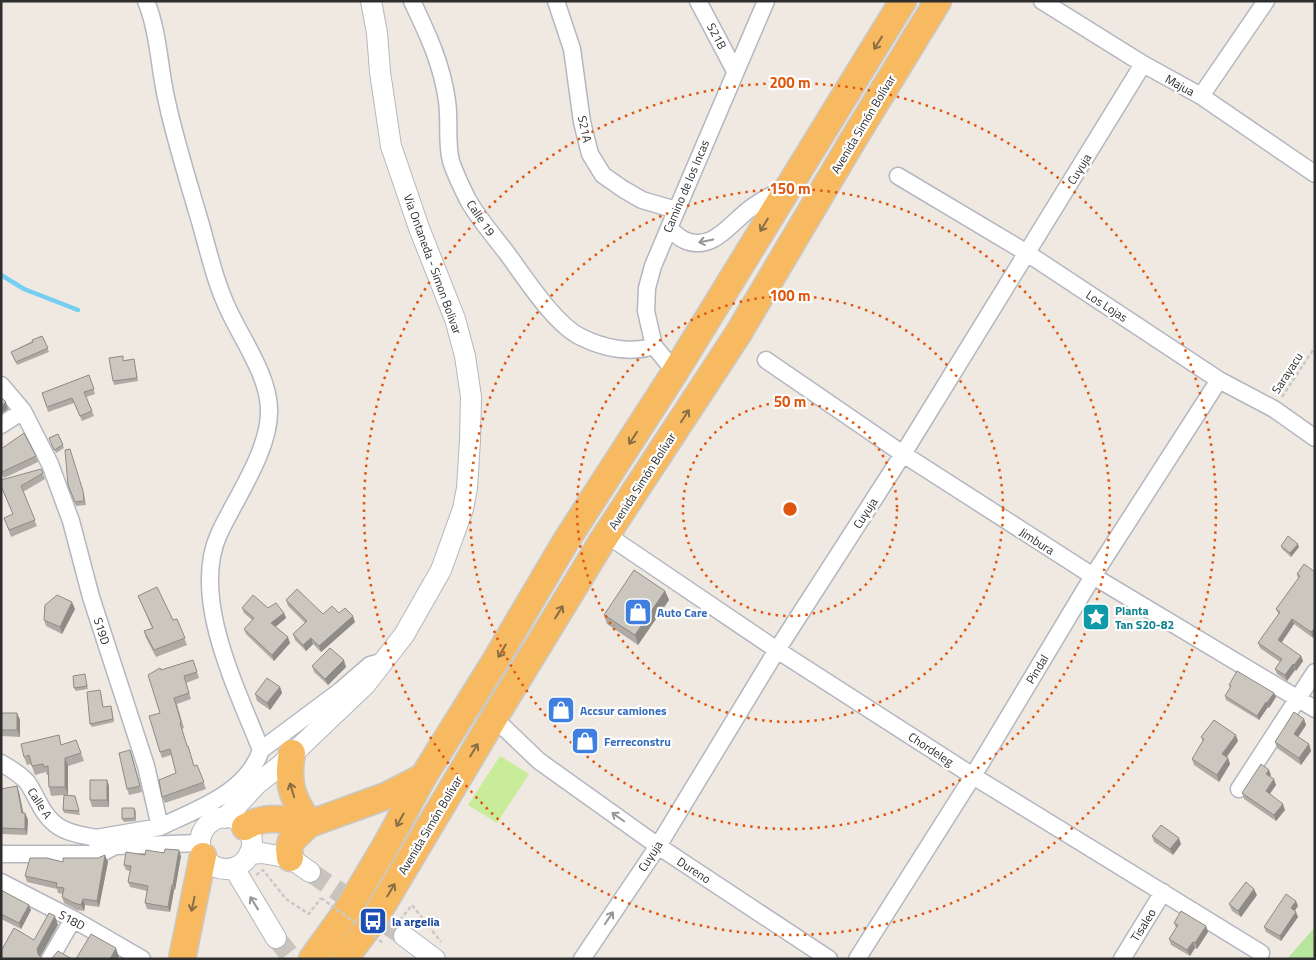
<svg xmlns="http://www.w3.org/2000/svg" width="1316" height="960" viewBox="0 0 1316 960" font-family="'Titillium Web',sans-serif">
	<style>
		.green { fill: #b6e59e }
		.pitch { fill: #c9ec9a }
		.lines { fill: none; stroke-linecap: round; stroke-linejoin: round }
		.stream { stroke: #75cff0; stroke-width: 4.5 }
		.tertiary-tunnel { stroke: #c8c4bd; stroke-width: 20; stroke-dasharray: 20 10; stroke-linecap: butt }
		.minor-casing { stroke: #b4b7c1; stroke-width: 19 }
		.tertiary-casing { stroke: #b4b7c1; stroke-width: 22 }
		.trunk-casing { stroke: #c9c9c9; stroke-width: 29 }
		.path { stroke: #c9c9c9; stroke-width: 2.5; stroke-dasharray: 4 2.5; stroke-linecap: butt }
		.minor { stroke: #fff; stroke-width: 16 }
		.tertiary { stroke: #fff; stroke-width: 20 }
		.trunk { stroke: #f8ba60; stroke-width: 26 }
		.path-bridge { stroke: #c9c9c9; stroke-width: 2.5; stroke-dasharray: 4 2.5; stroke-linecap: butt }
		.wall { fill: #afaba4 }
		.shaded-wall { fill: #8e8b86 }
		.building { fill: #cbc7bf; stroke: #8e8b86 }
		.oneway { stroke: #896d44 }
		.oneway2 { stroke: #969696 }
		.ring { fill: none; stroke: #df570e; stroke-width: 2.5; stroke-dasharray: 2.5 5 }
		.labels { text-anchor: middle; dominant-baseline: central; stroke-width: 4.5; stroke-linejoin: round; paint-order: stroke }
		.street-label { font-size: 12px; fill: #2e2e2e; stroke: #fff }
		.culture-label { font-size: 12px; font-weight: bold; fill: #0d838f; stroke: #fff; text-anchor: start }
		.shop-label { font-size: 12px; font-weight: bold; fill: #366cbe; stroke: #fff; text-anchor: start }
		.transit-label { font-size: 12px; font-weight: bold; fill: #164399; stroke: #fff; text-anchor: start }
		.centre { fill: #df570e; stroke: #fff; stroke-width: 2.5 }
		.ring-label { font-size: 15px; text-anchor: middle; font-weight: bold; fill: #df570e; stroke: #fff; stroke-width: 4.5; stroke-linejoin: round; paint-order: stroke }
	</style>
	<rect width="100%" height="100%" fill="#efe9e1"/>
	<path class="green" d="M 1315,927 L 1315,959 L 1287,959 Z"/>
	<path class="pitch" d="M 500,756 L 529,774 L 497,823 L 468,805 Z"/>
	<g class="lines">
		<path class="stream" d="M 1,275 L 24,289 L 78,310"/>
		<path class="tertiary-tunnel" d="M 310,872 L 404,936
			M 276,938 L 293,959"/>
		<g class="minor-casing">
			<path id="minor" d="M 146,1 C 159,33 159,68 167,102 C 176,143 189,184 201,225 C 209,254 216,284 229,311 C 243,341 269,377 269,410 C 270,450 236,497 219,534 C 190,597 237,689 261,750 C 247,793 197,809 160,827
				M 412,1 C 428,35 442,64 447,101 C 450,121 446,142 451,161 C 455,174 462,188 468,200 C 478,218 493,235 506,252 C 524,276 554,324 581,337 C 603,348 630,354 654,346
				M 556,1 L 572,49 L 582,122 L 590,154 L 603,175 L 623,189 L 642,200 L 676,210
				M 698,1 L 735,71
				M 1042,1 L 1143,64 L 1201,96 L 1315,174
				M 1201,96 L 1266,1
				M 898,176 L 1027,253 L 1219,380 L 1274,409 L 1315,438
				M 669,228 C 673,232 678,237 684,240 C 713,253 731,222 751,208 C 761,200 774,194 785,188
				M 766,360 L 903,454 L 1093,576 L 1315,709
				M 675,372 L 654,346 L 646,311 L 647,288 L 653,266 L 669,228 L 766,1
				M 1,385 L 23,411 L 50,464 L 71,521 L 91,597 L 146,766 L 160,827 L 96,838
				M 1,425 L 23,411
				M 607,535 L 777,650 L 973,776 L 1261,953
				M 494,718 L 539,761 L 658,846 L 829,959
				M 261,750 L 340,691 L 370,665 L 381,662
				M 1,763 C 10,768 20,774 27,782 C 37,796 41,813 55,824 C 66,833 82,835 96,838 L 98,847
				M 1239,789 L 1315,672
				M 1,854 L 100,854 L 115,846 L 200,843
				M 1,882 L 73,919 L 142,959
				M 50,959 L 73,919
				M 582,959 L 658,846 L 777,650 L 903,454 L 1143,64
				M 857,959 L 973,776 L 1093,576 L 1219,380
				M 1122,959 L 1163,892"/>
		</g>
		<g class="tertiary-casing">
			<path id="tertiary" d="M200 843a26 26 0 1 1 52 0a26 26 0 1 1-52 0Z
				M 225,818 L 258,783 L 281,765 L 365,685 L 404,635 L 441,570 L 463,509 L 467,488 L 470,440 L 471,397 L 465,356 L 455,319 L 419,228 L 391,146 L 380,72 L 377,33 L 371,1
				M 249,854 L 262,853 L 290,858 L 310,872
				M 234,868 L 276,938
				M 404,936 L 435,959"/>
		</g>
		<g class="trunk-casing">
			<path id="trunk" d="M 292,753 C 286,785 293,798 309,824
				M 245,827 C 266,814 287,820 309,824
				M 290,858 L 289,849 L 291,841 L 309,824 L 386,796 L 423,777
				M 182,959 L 203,856
				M 312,959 L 348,909 L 386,845 L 423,777 L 494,663 L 566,541 L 675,372 L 903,1
				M 344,959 L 373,921 L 494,718 L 601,543 L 738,334 L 853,140 L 938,1"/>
		</g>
		<path class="path" d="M 1282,397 L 1315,347
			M 256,875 L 263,870 L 286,899 L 309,914 L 321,898
			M 400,920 L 412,905 L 441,942"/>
		<use href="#minor" class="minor"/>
		<use href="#tertiary" class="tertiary"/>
		<use href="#trunk" class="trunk"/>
		<path class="path-bridge" d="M 321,898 L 383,943"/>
	</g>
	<path class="wall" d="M 42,336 L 49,352 L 17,365 L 11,352 Z
		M 134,359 L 138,381 L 114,385 L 113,381 L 124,360 Z
		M 89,375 L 95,394 L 86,397 L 94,416 L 82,421 L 74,403 L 48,412 L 42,393 Z
		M 58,434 L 64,448 L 56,453 L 49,438 Z
		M 1,449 L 36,456 L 38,462 L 4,478 L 1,472 Z
		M 41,469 L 45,479 L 23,492 L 37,526 L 11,537 L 4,518 L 13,514 L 1,487 Z
		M 68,485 L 84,494 L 86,505 L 76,506 Z
		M 1281,546 L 1299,547 L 1291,557 L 1282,549 Z
		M 1315,572 L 1315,636 L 1313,638 L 1294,624 L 1281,643 L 1301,656 L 1303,661 L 1296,671 L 1295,670 L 1287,681 L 1277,674 L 1275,669 L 1280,662 L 1260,648 L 1258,643 L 1279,615 L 1276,609 L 1298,579 L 1297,574 Z
		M 665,591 L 669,600 L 638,645 L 607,624 L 604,615 Z
		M 138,596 L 173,620 L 177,619 L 187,645 L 156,657 L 146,638 L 144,631 L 152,628 Z
		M 286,600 L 323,614 L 339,613 L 355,622 L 321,652 L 313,644 L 306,651 L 295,640 L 293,634 L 305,623 L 288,606 Z
		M 242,608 L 268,608 L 284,613 L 286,618 L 275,627 L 290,643 L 274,661 L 246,634 L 244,629 L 252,620 L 244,613 Z
		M 75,609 L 62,634 L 46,626 L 44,620 Z
		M 193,660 L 199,678 L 186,683 L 191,699 L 177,704 L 184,728 L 182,729 L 187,746 L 188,746 L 190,752 L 194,766 L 197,765 L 206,789 L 165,803 L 162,797 L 176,773 L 171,755 L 162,758 L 160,752 L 161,670 Z
		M 312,666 L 346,667 L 328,685 L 314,672 Z
		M 85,674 L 88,689 L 76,691 L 74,688 Z
		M 1229,685 L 1276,697 L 1269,708 L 1268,707 L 1259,720 L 1226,700 L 1225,696 L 1230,688 Z
		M 280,687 L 282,693 L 270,710 L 257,701 L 255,694 Z
		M 101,693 L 103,707 L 112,709 L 114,722 L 92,727 L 90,724 Z
		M 1,713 L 17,713 L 20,720 L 20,737 L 2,736 L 1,734 Z
		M 1304,719 L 1306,725 L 1298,737 L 1309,744 L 1311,751 L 1301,765 L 1277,748 L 1275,742 Z
		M 1201,737 L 1238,741 L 1227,757 L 1228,758 L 1230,764 L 1219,782 L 1194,765 L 1192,759 L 1203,742 Z
		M 76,740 L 84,761 L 68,766 L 68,795 L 64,795 L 75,796 L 80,815 L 64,813 L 63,810 L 64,795 L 51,796 L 49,787 L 48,775 L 47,775 L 46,772 L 35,775 L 31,764 L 27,765 L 24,757 Z
		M 132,756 L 142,792 L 129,795 L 127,789 Z
		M 1271,775 L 1270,776 L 1276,785 L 1270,794 L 1285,810 L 1276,821 L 1244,799 L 1242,793 Z
		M 107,780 L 109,786 L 109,807 L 92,807 L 90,800 Z
		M 1,789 L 19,792 L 23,813 L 25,813 L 28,820 L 27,835 L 1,834 Z
		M 134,808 L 136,811 L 136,821 L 124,822 L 122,819 Z
		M 1152,836 L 1181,844 L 1173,855 L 1154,842 Z
		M 145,855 L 181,856 L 175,890 L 174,890 L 170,912 L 147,909 L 145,903 L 147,891 L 130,887 L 128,882 L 130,871 L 126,870 L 124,865 Z
		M 63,862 L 108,862 L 99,907 L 85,905 L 84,911 L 77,910 L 64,903 L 62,897 L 63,894 L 58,893 L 57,889 L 27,882 L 25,876 Z
		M 1,890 L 31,910 L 21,929 L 1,919 Z
		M 1257,895 L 1241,917 L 1232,911 L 1229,904 Z
		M 1298,906 L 1295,911 L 1298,917 L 1281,941 L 1266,932 L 1264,927 Z
		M 1174,923 L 1206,926 L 1208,932 L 1197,949 L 1195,948 L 1190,956 L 1171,945 L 1169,939 L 1176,928 Z"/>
	<path class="shaded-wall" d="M 6,402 L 8,409 L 1,414 L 1,406 Z
		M 1298,544 L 1299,547 L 1291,557 L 1290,553 Z
		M 665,591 L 669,600 L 638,645 L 635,635 Z
		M 72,602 L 75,609 L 62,634 L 60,627 Z
		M 284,613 L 286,618 L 273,629 L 271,623 Z
		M 353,616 L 355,622 L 321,652 L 319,646 Z
		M 1292,619 L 1294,624 L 1280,645 L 1278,640 Z
		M 1315,628 L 1315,636 L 1313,638 L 1311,632 Z
		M 288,637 L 290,643 L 274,661 L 272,655 Z
		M 311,638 L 313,644 L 306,651 L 303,645 Z
		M 1301,656 L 1303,661 L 1296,671 L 1294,665 Z
		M 344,660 L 346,667 L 328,685 L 325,679 Z
		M 1293,664 L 1295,670 L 1287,681 L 1285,675 Z
		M 280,687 L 282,693 L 270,710 L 267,703 Z
		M 1274,693 L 1276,697 L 1269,708 L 1267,703 Z
		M 1266,702 L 1268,707 L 1259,720 L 1257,716 Z
		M 17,713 L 20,720 L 20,737 L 17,730 Z
		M 1304,719 L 1306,725 L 1296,740 L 1294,734 Z
		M 1236,735 L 1238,741 L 1224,760 L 1222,754 Z
		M 1309,744 L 1311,751 L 1301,765 L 1299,758 Z
		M 130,750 L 132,756 L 142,792 L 140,786 Z
		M 65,758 L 68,766 L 68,795 L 65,787 Z
		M 1228,758 L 1230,764 L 1219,782 L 1217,775 Z
		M 1269,770 L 1271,775 L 1268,779 L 1266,774 Z
		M 1274,779 L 1276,785 L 1268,796 L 1266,791 Z
		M 107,780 L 109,786 L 109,807 L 107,800 Z
		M 17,786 L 19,792 L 25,820 L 22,813 Z
		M 1283,804 L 1285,810 L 1276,821 L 1274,815 Z
		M 25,813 L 28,820 L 27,835 L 25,829 Z
		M 1179,838 L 1181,844 L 1173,855 L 1170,849 Z
		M 179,850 L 181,856 L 175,890 L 173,885 Z
		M 105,855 L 108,862 L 99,907 L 97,901 Z
		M 172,885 L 174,890 L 170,912 L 168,907 Z
		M 1254,889 L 1257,895 L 1241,917 L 1238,911 Z
		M 83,899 L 85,905 L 84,911 L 81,905 Z
		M 1296,901 L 1298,906 L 1293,913 L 1291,908 Z
		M 29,905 L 31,910 L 21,929 L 19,923 Z
		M 1296,912 L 1298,917 L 1281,941 L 1280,936 Z
		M 55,916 L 58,925 L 39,959 L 37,949 Z
		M 1206,926 L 1208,932 L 1197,949 L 1195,943 Z
		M 1193,942 L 1195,948 L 1190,956 L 1187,950 Z
		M 116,948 L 119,957 L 118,959 L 110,959 Z"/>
	<path class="building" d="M 42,336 L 48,348 L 16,362 L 11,352 L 33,342 L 32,340 Z
		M 123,356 L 123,361 L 134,359 L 137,378 L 113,381 L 109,358 Z
		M 89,375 L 94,389 L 84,392 L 92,411 L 80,416 L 72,398 L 47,407 L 42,393 Z
		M 1,397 L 6,402 L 1,406 Z
		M 24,433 L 36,456 L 2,472 L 1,470 L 1,449 Z
		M 58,434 L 63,445 L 54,450 L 49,438 Z
		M 70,449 L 83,491 L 84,501 L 75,502 L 68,485 L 65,450 Z
		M 41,469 L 43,473 L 21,486 L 35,520 L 9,530 L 4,518 L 13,514 L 1,486 L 1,480 Z
		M 1288,536 L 1298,544 L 1290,553 L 1281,546 Z
		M 1304,564 L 1315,572 L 1315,628 L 1311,632 L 1292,619 L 1278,640 L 1301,656 L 1294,665 L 1293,664 L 1285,675 L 1275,669 L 1282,659 L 1258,643 L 1280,612 L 1276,609 L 1300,576 L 1297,574 Z
		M 634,570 L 665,591 L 635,635 L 604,615 Z
		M 157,587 L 173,620 L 177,619 L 185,638 L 154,650 L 144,631 L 153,628 L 138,596 Z
		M 297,589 L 323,614 L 332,606 L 339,613 L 345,608 L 353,616 L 319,646 L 311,638 L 303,645 L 293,634 L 307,621 L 286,600 Z
		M 57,595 L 72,602 L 60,627 L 44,620 L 45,605 Z
		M 253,595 L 268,608 L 276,603 L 284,613 L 271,623 L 288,637 L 272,655 L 244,629 L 254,618 L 242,608 Z
		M 330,648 L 344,660 L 325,679 L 312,666 Z
		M 193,660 L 197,672 L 184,676 L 189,693 L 174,698 L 181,722 L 180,723 L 187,746 L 188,746 L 194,766 L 197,765 L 204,782 L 162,797 L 159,780 L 176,773 L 170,749 L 160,752 L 149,716 L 160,713 L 148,675 L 160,668 L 161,670 Z
		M 1237,671 L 1274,693 L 1267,703 L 1266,702 L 1257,716 L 1225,696 L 1231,686 L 1229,685 Z
		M 85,674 L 87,686 L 74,688 L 73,676 Z
		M 267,678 L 280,687 L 267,703 L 255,694 Z
		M 100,690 L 103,707 L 111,706 L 113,719 L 90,724 L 87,692 Z
		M 1294,712 L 1304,719 L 1294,734 L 1309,744 L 1299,758 L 1275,742 Z
		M 1,713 L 17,713 L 17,730 L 1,730 Z
		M 1214,720 L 1236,735 L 1222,754 L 1228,758 L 1217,775 L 1192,759 L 1204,739 L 1201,737 Z
		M 59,735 L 61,745 L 76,740 L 81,753 L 65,758 L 65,787 L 49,787 L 48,766 L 44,767 L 43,764 L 32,766 L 29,755 L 24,757 L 21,744 Z
		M 130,750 L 140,786 L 127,789 L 119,753 Z
		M 1261,764 L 1269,770 L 1266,774 L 1274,779 L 1266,791 L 1283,804 L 1274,815 L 1242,793 Z
		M 90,780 L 107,780 L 107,800 L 90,800 Z
		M 17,786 L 22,813 L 25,813 L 25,829 L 1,828 L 1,789 Z
		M 64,795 L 75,796 L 79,811 L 63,810 Z
		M 122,808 L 134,808 L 135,818 L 122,819 Z
		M 1161,825 L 1179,838 L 1170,849 L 1152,836 Z
		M 165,849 L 179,850 L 173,885 L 172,885 L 168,907 L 145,903 L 148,886 L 128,882 L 131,866 L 124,865 L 126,852 L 145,855 L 146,850 L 164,853 Z
		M 105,855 L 97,901 L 83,899 L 81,905 L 74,903 L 62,897 L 64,888 L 56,887 L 57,883 L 25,876 L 30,858 L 47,858 L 63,862 L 63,858 L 98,858 Z
		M 1246,882 L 1254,889 L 1238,911 L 1229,904 Z
		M 1,890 L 29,905 L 19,923 L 1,914 Z
		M 1286,894 L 1296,901 L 1291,908 L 1296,912 L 1280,936 L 1264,927 Z
		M 1181,911 L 1206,926 L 1195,943 L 1193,942 L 1187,950 L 1169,939 L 1178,925 L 1174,923 Z
		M 49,913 L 55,916 L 37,949 L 38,954 L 42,959 L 51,959 L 58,951 L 72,959 L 1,959 L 1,951 L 14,928 L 34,940 Z
		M 91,934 L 116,948 L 110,959 L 76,959 Z"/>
	<defs><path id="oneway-shaft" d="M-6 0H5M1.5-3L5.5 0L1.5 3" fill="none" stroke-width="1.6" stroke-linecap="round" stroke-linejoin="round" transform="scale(1.25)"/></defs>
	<g class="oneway">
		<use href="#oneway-shaft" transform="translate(878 43) rotate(122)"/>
		<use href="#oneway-shaft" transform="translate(764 225) rotate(121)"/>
		<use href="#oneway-shaft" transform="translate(685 416) rotate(-57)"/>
		<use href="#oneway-shaft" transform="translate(633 438) rotate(123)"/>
		<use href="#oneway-shaft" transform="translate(559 612) rotate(-58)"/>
		<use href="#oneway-shaft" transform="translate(502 651) rotate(120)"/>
		<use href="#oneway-shaft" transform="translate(474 750) rotate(-59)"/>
		<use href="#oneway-shaft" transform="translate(292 790) rotate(-107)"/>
		<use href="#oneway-shaft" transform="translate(400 820) rotate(119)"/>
		<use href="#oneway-shaft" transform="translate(391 890) rotate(-59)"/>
		<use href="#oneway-shaft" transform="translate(193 904) rotate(102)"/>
	</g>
	<g class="oneway2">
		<use href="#oneway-shaft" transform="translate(706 241) rotate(168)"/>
		<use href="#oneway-shaft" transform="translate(618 817) rotate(-145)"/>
		<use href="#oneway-shaft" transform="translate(254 903) rotate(-122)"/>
		<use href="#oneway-shaft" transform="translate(609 918) rotate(-56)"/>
	</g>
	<g class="ring">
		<circle cx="790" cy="509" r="107"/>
		<circle cx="790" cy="509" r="213"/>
		<circle cx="790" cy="509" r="320"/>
		<circle cx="790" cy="509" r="426"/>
	</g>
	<defs>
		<g id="shop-square" transform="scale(1.4375)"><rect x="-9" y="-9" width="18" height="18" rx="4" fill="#3f7fe0" stroke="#fff"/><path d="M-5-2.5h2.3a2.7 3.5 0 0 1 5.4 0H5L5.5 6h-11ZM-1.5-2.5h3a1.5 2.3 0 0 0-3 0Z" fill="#fff"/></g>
		<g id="sight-square" transform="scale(1.4375)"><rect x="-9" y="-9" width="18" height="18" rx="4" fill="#0f9aa8" stroke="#fff"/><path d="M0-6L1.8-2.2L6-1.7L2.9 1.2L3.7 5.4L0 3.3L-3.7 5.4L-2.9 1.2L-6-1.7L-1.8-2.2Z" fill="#fff"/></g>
		<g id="bus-square" transform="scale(1.4375)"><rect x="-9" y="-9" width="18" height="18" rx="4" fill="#1a4fb4" stroke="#fff"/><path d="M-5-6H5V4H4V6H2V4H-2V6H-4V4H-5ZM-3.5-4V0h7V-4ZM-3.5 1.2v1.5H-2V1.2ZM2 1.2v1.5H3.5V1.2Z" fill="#fff"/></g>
	</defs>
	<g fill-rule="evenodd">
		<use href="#shop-square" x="638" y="612"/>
		<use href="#sight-square" x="1096" y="617"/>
		<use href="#shop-square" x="561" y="710"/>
		<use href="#shop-square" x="585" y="741"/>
		<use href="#bus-square" x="373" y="921"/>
	</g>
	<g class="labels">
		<g class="street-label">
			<text transform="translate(717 36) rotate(62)">S21B</text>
			<text transform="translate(1180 85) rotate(29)">Majua</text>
			<text transform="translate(863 124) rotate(-59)">Avenida Simón Bolívar</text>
			<text transform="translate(585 129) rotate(78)">S21A</text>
			<text transform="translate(1079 169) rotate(-58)">Cuyuja</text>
			<text transform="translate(686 186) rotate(-67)">Camino de los Incas</text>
			<text transform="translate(481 218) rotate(56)">Calle 19</text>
			<text transform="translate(433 264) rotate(70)">Via Ontaneda - Simon Bolivar</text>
			<text transform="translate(1107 306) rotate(33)">Los Lojas</text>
			<text transform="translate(1287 373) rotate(-57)">Sarayacu</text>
			<text transform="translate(642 481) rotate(-57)">Avenida Simón Bolívar</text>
			<text transform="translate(865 513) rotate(-57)">Cuyuja</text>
			<text transform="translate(1037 541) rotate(33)">Jimbura</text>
			<text transform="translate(102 631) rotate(72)">S19D</text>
			<text transform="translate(1037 669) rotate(-59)">Pindal</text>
			<text transform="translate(931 749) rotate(33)">Chordeleg</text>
			<text transform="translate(40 803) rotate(57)">Calle A</text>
			<text transform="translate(430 825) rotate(-59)">Avenida Simón Bolívar</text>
			<text transform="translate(650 856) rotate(-57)">Cuyuja</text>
			<text transform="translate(694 870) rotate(33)">Dureno</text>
			<text transform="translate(72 920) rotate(28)">S18D</text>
			<text transform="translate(1143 925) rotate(-58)">Tisaleo</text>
		</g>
		<g class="culture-label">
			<text x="1115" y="610">Planta<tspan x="1115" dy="14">Tan S20-82</tspan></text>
		</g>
		<g class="shop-label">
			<text x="657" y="612">Auto Care</text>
			<text x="580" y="710">Accsur camiones</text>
			<text x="604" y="741">Ferreconstru</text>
		</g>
		<g class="transit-label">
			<text x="392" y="921">la argelia</text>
		</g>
	</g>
	<circle cx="790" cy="509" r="8" class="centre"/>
	<g class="ring-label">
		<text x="790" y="88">200 m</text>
		<text x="790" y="194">150 m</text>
		<text x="790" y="301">100 m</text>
		<text x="790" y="407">50 m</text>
	</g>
	<rect width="1316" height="960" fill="none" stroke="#2e2e2e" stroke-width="5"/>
</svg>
